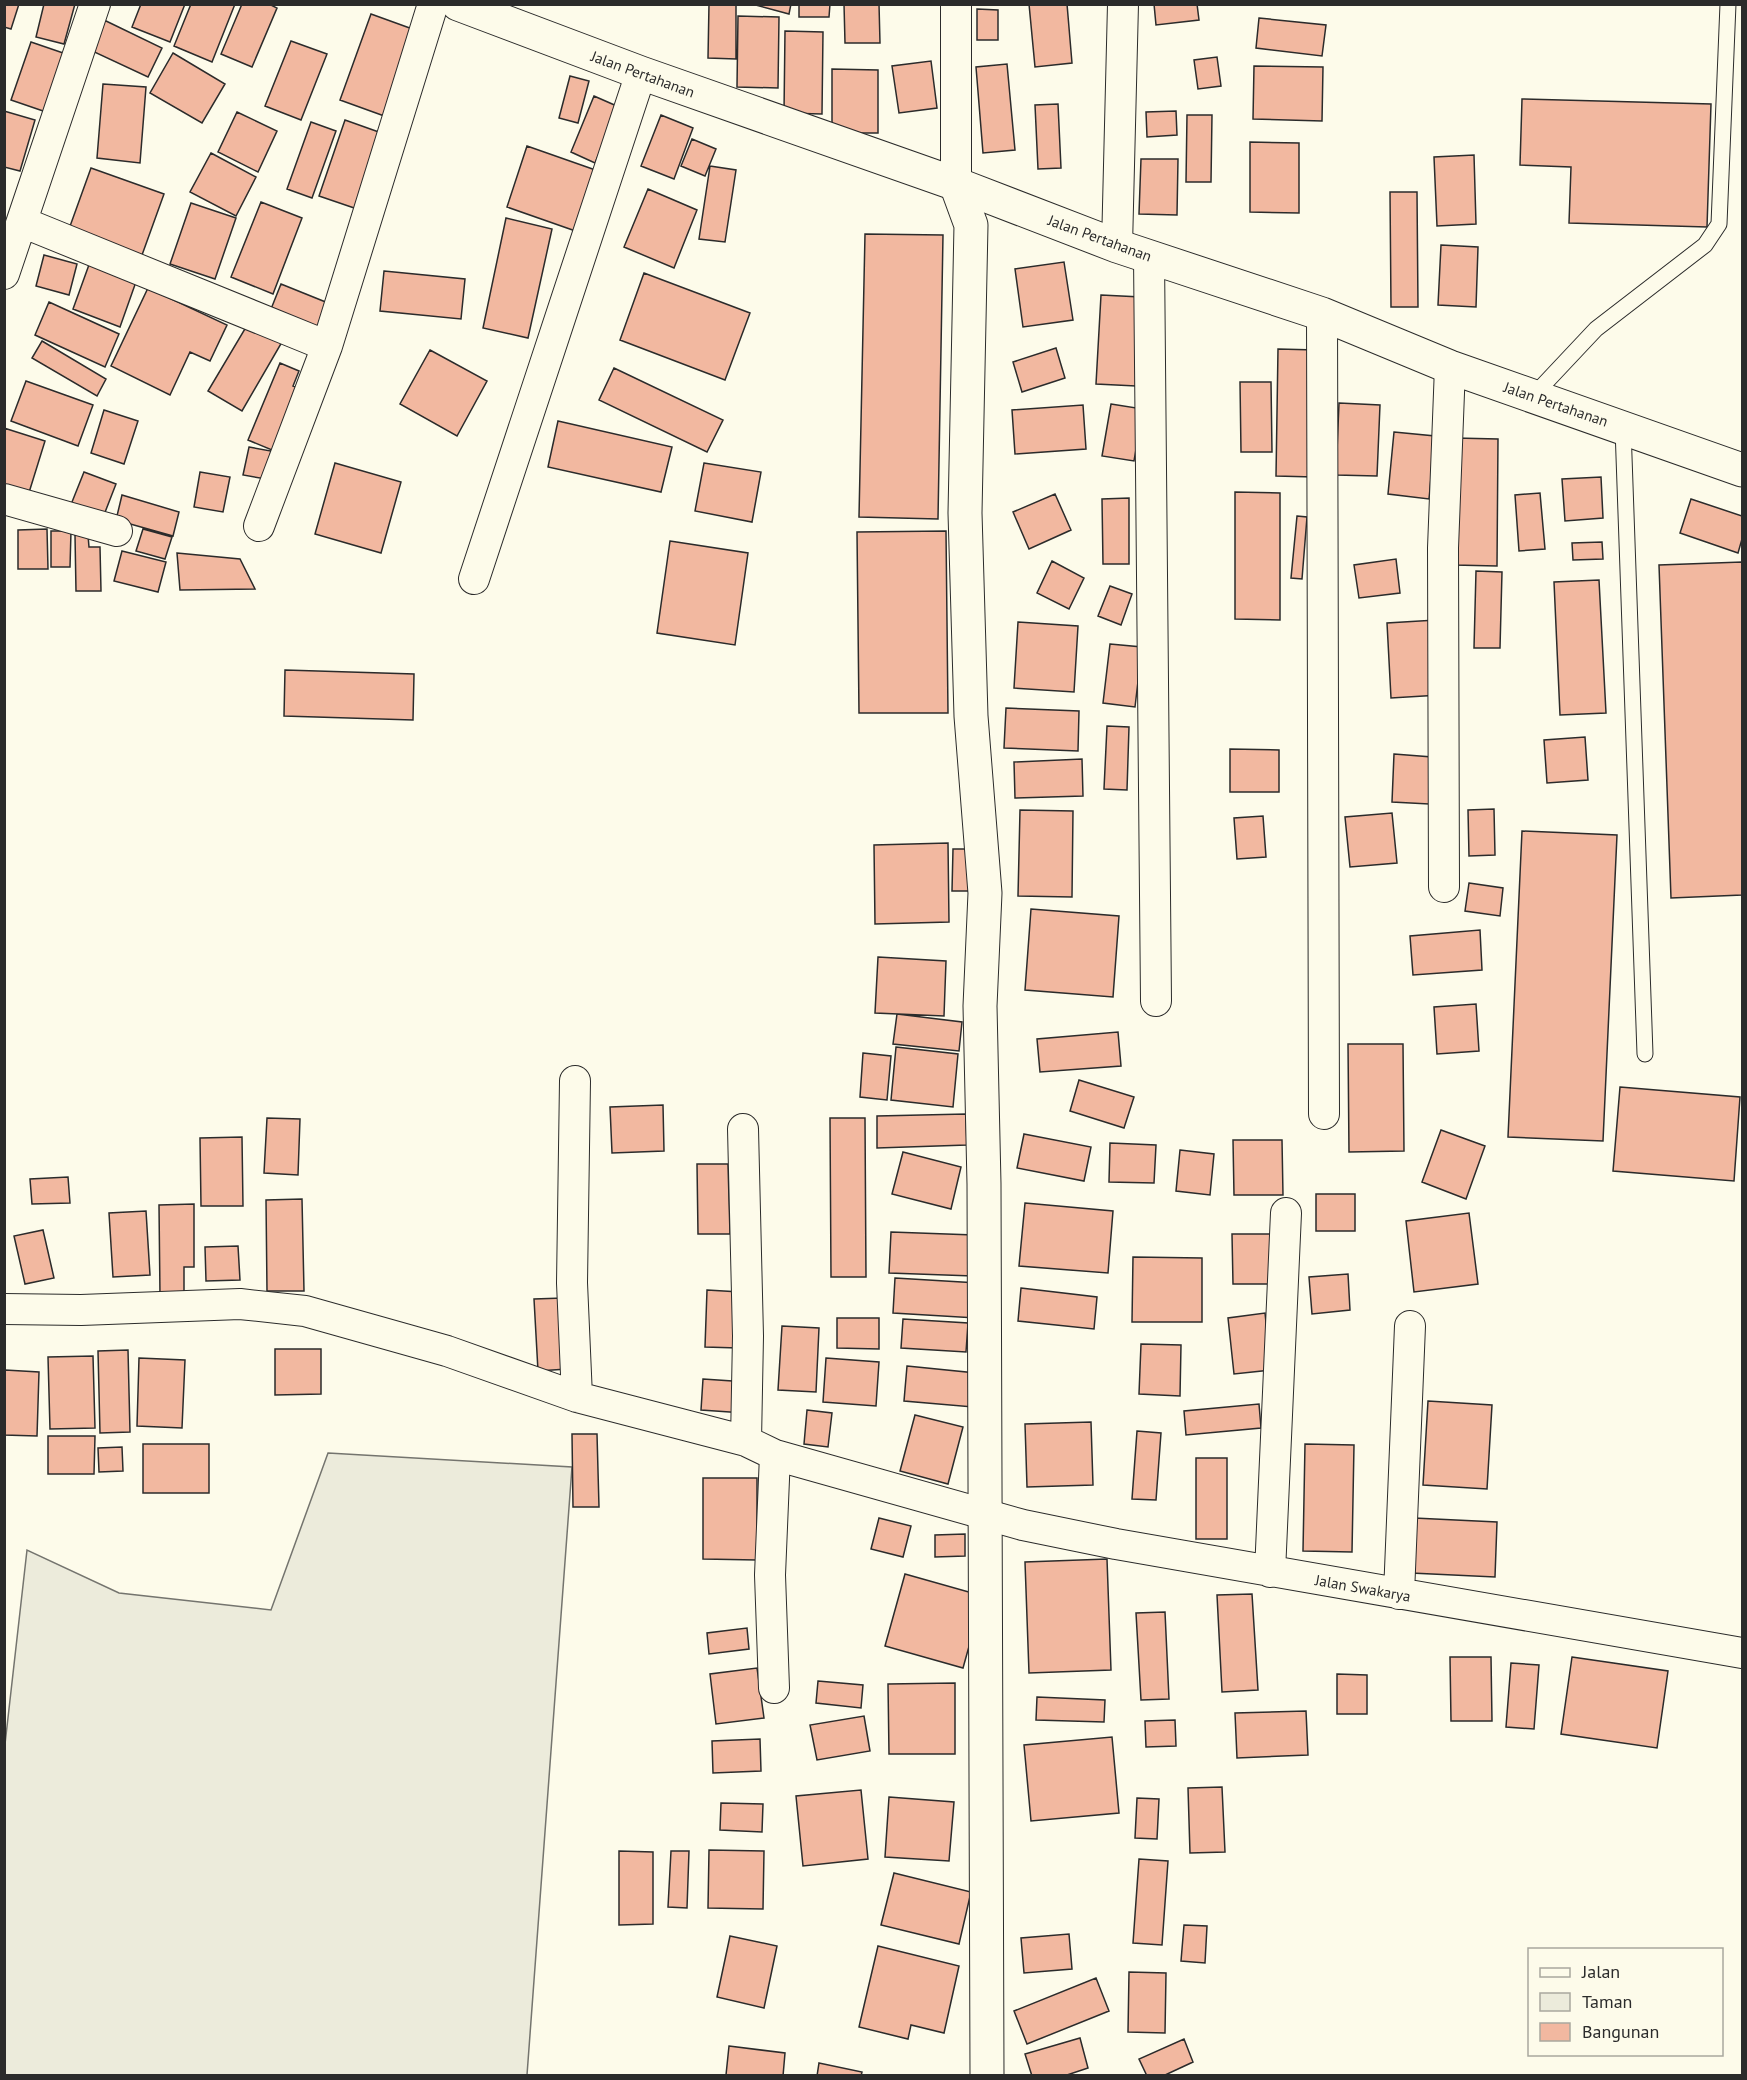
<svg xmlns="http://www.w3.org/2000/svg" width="1747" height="2080" viewBox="0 0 1747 2080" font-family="'PT Sans',sans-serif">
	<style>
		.green { fill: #ecebdb; stroke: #74746e; stroke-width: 1.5 }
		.building { fill: #f2b8a0; stroke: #2b2b2b; stroke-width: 1.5 }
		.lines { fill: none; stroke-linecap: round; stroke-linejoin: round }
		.lane-casing { stroke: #2b2b2b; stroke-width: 17 }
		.street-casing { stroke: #2b2b2b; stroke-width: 32 }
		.secondary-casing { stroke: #2b2b2b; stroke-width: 35 }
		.primary-casing { stroke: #2b2b2b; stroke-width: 35 }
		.lane { stroke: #fdfbea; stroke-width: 15 }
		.street { stroke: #fdfbea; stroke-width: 30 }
		.secondary { stroke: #fdfbea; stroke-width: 33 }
		.primary { stroke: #fdfbea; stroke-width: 33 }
		.labels { text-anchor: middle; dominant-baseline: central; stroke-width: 4.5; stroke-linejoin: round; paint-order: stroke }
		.street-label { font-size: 15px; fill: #2b2b2b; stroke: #fdfbea }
	</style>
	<rect width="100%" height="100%" fill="#fdfbea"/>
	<path class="green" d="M 328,1453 L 572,1467 L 527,2075 L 5,2075 L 4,1753 L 27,1550 L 119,1593 L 271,1610 Z"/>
	<path class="building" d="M 4,4 L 19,4 L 11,29 L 4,27 Z
		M 44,4 L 75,4 L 64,44 L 36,37 Z
		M 141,4 L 185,4 L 170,42 L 132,27 Z
		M 191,4 L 235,4 L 212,62 L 174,46 Z
		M 242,4 L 269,4 L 277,8 L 252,67 L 221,54 Z
		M 709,4 L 736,4 L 736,59 L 708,58 Z
		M 752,4 L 791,4 L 789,14 Z
		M 799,4 L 830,4 L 829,17 L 799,17 Z
		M 844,4 L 879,4 L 880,43 L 845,43 Z
		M 1029,4 L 1067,4 L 1072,63 L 1035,67 Z
		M 1154,4 L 1197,4 L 1199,20 L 1156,25 Z
		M 977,9 L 998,10 L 998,40 L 977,40 Z
		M 371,14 L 418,31 L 387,117 L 340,100 Z
		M 738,16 L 779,17 L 778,88 L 737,87 Z
		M 1259,18 L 1326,25 L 1322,56 L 1256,48 Z
		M 104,20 L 162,48 L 148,77 L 90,50 Z
		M 785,31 L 823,32 L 822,114 L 784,113 Z
		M 291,41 L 327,54 L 301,120 L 265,106 Z
		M 31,42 L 69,55 L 49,113 L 11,100 Z
		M 173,53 L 225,84 L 202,123 L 150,93 Z
		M 1217,57 L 1221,86 L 1198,89 L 1194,60 Z
		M 931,61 L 937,108 L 899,113 L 892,66 Z
		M 1007,64 L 1015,150 L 983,153 L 976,67 Z
		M 1254,66 L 1323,67 L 1322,121 L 1253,119 Z
		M 832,69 L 878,70 L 878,133 L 832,133 Z
		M 570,76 L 589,81 L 578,123 L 559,118 Z
		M 103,84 L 146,87 L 140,163 L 97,158 Z
		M 594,96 L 619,107 L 595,163 L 571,152 Z
		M 1522,99 L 1711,104 L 1707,227 L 1569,223 L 1571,167 L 1520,165 Z
		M 1058,104 L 1061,168 L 1038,169 L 1035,105 Z
		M 4,111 L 35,120 L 20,171 L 4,167 Z
		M 1176,111 L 1177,135 L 1147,137 L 1146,112 Z
		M 237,112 L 277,131 L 258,172 L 218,152 Z
		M 661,115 L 693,128 L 674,179 L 641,166 Z
		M 1187,115 L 1212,115 L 1211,182 L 1186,182 Z
		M 345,120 L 390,136 L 363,211 L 319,196 Z
		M 311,122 L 336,131 L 312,198 L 287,189 Z
		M 692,139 L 716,149 L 705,176 L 681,166 Z
		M 1250,142 L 1299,143 L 1299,213 L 1250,212 Z
		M 527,146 L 604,173 L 584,234 L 507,207 Z
		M 211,153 L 256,177 L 236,216 L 190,192 Z
		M 1474,155 L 1476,224 L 1437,226 L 1434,157 Z
		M 1141,159 L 1178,159 L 1177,215 L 1139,214 Z
		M 710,166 L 736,170 L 725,242 L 699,239 Z
		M 91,168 L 164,194 L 142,255 L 69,229 Z
		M 648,189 L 697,210 L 674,268 L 624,247 Z
		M 1390,192 L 1417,192 L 1418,307 L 1391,307 Z
		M 261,202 L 302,218 L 273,294 L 231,277 Z
		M 191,203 L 236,218 L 215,279 L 170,264 Z
		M 506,218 L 552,229 L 528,338 L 483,328 Z
		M 865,234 L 943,235 L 938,519 L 859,517 Z
		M 1441,245 L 1478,247 L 1476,307 L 1438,305 Z
		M 44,255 L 77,264 L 69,295 L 36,286 Z
		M 90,262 L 137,279 L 120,327 L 73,309 Z
		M 1064,262 L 1073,320 L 1023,327 L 1015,269 Z
		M 384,271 L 465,279 L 461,319 L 380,311 Z
		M 644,273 L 750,313 L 725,380 L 620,340 Z
		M 281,284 L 338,307 L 324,341 L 267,319 Z
		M 148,288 L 227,325 L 210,361 L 190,352 L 170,395 L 111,366 Z
		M 1101,295 L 1141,297 L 1136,386 L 1096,384 Z
		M 49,302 L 119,334 L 105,367 L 35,335 Z
		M 249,322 L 282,342 L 242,411 L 208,391 Z
		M 42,341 L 106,379 L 97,396 L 32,358 Z
		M 1056,348 L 1065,378 L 1022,392 L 1013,362 Z
		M 1278,349 L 1316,350 L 1314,477 L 1276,476 Z
		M 430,350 L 487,381 L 457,436 L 400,404 Z
		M 280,363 L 299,371 L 293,386 L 302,389 L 284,455 L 248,440 Z
		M 614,368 L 723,420 L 707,452 L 599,400 Z
		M 26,381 L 93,405 L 78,446 L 11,421 Z
		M 1240,382 L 1271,382 L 1272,452 L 1241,452 Z
		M 1339,403 L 1380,405 L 1377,476 L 1336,475 Z
		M 1111,404 L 1143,409 L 1134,461 L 1102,456 Z
		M 1083,405 L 1086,449 L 1015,454 L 1012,410 Z
		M 104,410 L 138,421 L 124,464 L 91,453 Z
		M 558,421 L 672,447 L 661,492 L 548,467 Z
		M 4,428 L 45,441 L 27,499 L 4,492 Z
		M 1394,432 L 1435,436 L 1429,499 L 1388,494 Z
		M 1455,438 L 1498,439 L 1497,566 L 1454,565 Z
		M 249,447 L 271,451 L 266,479 L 243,475 Z
		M 335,463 L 401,482 L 381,553 L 315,534 Z
		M 704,463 L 761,472 L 752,522 L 695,511 Z
		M 84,472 L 116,484 L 102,520 L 70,507 Z
		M 200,472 L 230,477 L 223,512 L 194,507 Z
		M 1601,477 L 1603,518 L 1565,521 L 1562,479 Z
		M 1235,492 L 1280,493 L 1280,620 L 1235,619 Z
		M 1540,493 L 1545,549 L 1519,551 L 1515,495 Z
		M 1055,494 L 1071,530 L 1029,549 L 1013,512 Z
		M 122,495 L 179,512 L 173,536 L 116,520 Z
		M 1129,498 L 1129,564 L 1103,564 L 1102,499 Z
		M 1691,499 L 1742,516 L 1742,539 L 1738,553 L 1680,533 Z
		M 1297,516 L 1307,517 L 1302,579 L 1291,578 Z
		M 47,529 L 48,569 L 18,569 L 18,530 Z
		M 143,529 L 172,537 L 165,559 L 136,551 Z
		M 51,531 L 71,531 L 70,567 L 51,567 Z
		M 946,531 L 948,713 L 859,713 L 857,532 Z
		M 75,535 L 88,535 L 89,547 L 100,547 L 101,591 L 76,591 Z
		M 670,541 L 748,553 L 735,645 L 657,633 Z
		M 1602,542 L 1603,559 L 1573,560 L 1572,543 Z
		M 122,551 L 166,562 L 158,592 L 114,581 Z
		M 177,553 L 240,559 L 255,589 L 180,590 Z
		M 1396,559 L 1400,593 L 1359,598 L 1354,565 Z
		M 1052,561 L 1084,578 L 1069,609 L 1037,593 Z
		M 1742,562 L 1742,895 L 1671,898 L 1659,565 Z
		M 1476,571 L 1502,572 L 1500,648 L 1474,648 Z
		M 1599,580 L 1606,713 L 1560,715 L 1554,582 Z
		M 1110,586 L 1132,594 L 1121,625 L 1098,616 Z
		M 1436,620 L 1440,695 L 1391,698 L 1387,623 Z
		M 1018,622 L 1078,626 L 1074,692 L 1014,688 Z
		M 1110,644 L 1142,647 L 1135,707 L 1103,703 Z
		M 285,670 L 414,674 L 413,720 L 284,716 Z
		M 1006,708 L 1079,711 L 1078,751 L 1004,748 Z
		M 1107,726 L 1129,727 L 1127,790 L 1104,789 Z
		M 1585,737 L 1588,780 L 1547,783 L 1544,740 Z
		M 1230,749 L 1279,750 L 1279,792 L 1230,792 Z
		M 1394,754 L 1432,757 L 1429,804 L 1392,802 Z
		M 1082,759 L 1083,796 L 1015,798 L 1014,762 Z
		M 1494,809 L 1495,855 L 1469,856 L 1468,810 Z
		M 1020,810 L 1073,811 L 1072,897 L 1018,896 Z
		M 1392,813 L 1397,863 L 1350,867 L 1345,817 Z
		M 1263,816 L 1266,857 L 1237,859 L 1234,818 Z
		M 1522,831 L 1617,835 L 1603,1141 L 1508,1137 Z
		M 948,843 L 949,922 L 875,924 L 874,845 Z
		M 953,849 L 978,849 L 978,891 L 952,891 Z
		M 1469,883 L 1503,888 L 1500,916 L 1465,911 Z
		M 1031,909 L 1119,916 L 1113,997 L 1025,990 Z
		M 1480,930 L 1482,970 L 1413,975 L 1410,936 Z
		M 878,957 L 946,961 L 944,1016 L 875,1013 Z
		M 1476,1004 L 1479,1051 L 1437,1054 L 1434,1007 Z
		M 897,1014 L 962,1022 L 959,1051 L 893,1044 Z
		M 1118,1032 L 1121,1066 L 1040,1072 L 1037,1039 Z
		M 1348,1044 L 1403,1044 L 1404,1151 L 1349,1152 Z
		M 896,1047 L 958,1054 L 953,1107 L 891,1100 Z
		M 863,1053 L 891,1056 L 887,1100 L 860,1097 Z
		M 1079,1080 L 1134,1097 L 1124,1128 L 1070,1111 Z
		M 1620,1087 L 1740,1097 L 1734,1181 L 1613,1171 Z
		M 663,1105 L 664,1151 L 612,1153 L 610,1107 Z
		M 966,1114 L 967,1145 L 877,1148 L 877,1116 Z
		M 267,1118 L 300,1119 L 298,1175 L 264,1173 Z
		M 830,1118 L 865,1118 L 866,1277 L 831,1277 Z
		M 1441,1130 L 1485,1146 L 1466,1199 L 1422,1182 Z
		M 1024,1134 L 1091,1147 L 1084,1181 L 1017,1168 Z
		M 242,1137 L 243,1206 L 201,1206 L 200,1138 Z
		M 1233,1140 L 1282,1140 L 1283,1195 L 1234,1195 Z
		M 1110,1143 L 1156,1145 L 1154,1183 L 1109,1182 Z
		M 1180,1150 L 1214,1154 L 1210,1195 L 1176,1191 Z
		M 903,1152 L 961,1167 L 951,1209 L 892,1194 Z
		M 697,1164 L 728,1164 L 730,1234 L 698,1234 Z
		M 68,1177 L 70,1203 L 32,1204 L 30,1179 Z
		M 1316,1194 L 1355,1194 L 1355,1231 L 1316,1231 Z
		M 302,1199 L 304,1291 L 267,1291 L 266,1200 Z
		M 1025,1203 L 1113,1211 L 1108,1273 L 1019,1266 Z
		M 194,1204 L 194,1267 L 184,1267 L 184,1295 L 160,1296 L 159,1205 Z
		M 146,1211 L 150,1275 L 113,1277 L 109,1213 Z
		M 1469,1213 L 1478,1284 L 1414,1292 L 1406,1221 Z
		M 43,1230 L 54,1278 L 25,1284 L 14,1236 Z
		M 891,1232 L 974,1235 L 973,1276 L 889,1273 Z
		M 1232,1234 L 1281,1234 L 1281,1284 L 1233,1284 Z
		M 238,1246 L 240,1280 L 206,1281 L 205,1247 Z
		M 1133,1257 L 1202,1258 L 1202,1322 L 1132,1322 Z
		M 1348,1274 L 1350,1310 L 1312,1314 L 1309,1277 Z
		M 895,1278 L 978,1283 L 976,1318 L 893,1313 Z
		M 1021,1288 L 1097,1297 L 1094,1329 L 1018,1321 Z
		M 707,1290 L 740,1292 L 738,1348 L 705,1347 Z
		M 563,1298 L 567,1369 L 538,1371 L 534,1299 Z
		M 1265,1313 L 1271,1370 L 1234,1374 L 1228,1318 Z
		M 837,1318 L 879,1318 L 879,1349 L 837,1348 Z
		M 903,1319 L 968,1323 L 966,1352 L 901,1348 Z
		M 782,1326 L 819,1328 L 816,1392 L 778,1390 Z
		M 1141,1344 L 1181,1345 L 1180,1396 L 1139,1394 Z
		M 275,1349 L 321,1349 L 321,1394 L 275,1395 Z
		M 128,1350 L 130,1432 L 100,1433 L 98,1351 Z
		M 93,1356 L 95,1428 L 50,1429 L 48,1357 Z
		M 139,1358 L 185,1360 L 182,1428 L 137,1426 Z
		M 826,1358 L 879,1362 L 876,1406 L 823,1402 Z
		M 907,1366 L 976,1373 L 973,1407 L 904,1401 Z
		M 5,1370 L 39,1372 L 37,1436 L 4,1435 Z
		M 703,1379 L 747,1382 L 744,1413 L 701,1410 Z
		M 1428,1401 L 1492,1405 L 1487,1489 L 1423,1485 Z
		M 1259,1404 L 1261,1428 L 1186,1435 L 1184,1411 Z
		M 807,1410 L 832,1413 L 828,1447 L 804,1444 Z
		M 915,1415 L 963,1427 L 948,1484 L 900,1471 Z
		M 1091,1422 L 1093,1485 L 1027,1487 L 1025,1424 Z
		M 1137,1431 L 1161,1433 L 1156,1500 L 1132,1499 Z
		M 572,1434 L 597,1434 L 599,1507 L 573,1507 Z
		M 48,1436 L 95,1436 L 94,1474 L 48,1474 Z
		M 143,1444 L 209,1444 L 209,1493 L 143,1493 Z
		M 1305,1444 L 1354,1445 L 1352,1552 L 1303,1551 Z
		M 122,1447 L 123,1471 L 99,1472 L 98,1448 Z
		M 1196,1458 L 1227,1458 L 1227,1539 L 1196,1539 Z
		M 703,1478 L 757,1478 L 757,1560 L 703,1559 Z
		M 879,1518 L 911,1526 L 903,1557 L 871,1549 Z
		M 1414,1518 L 1497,1522 L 1495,1577 L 1411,1573 Z
		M 965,1534 L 965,1556 L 935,1557 L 935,1535 Z
		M 1107,1559 L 1111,1670 L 1029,1673 L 1025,1562 Z
		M 905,1574 L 983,1596 L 963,1668 L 885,1646 Z
		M 1252,1594 L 1258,1690 L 1222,1692 L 1217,1595 Z
		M 1165,1612 L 1169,1699 L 1141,1700 L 1136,1613 Z
		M 747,1628 L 749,1649 L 709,1654 L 707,1633 Z
		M 1450,1657 L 1491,1657 L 1492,1721 L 1451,1721 Z
		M 1572,1657 L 1668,1671 L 1657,1748 L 1561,1734 Z
		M 1511,1663 L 1539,1665 L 1534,1729 L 1506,1727 Z
		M 757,1668 L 764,1718 L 716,1724 L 710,1674 Z
		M 1337,1674 L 1367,1675 L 1367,1714 L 1337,1714 Z
		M 818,1681 L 863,1685 L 861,1708 L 816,1703 Z
		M 955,1683 L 955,1754 L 889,1754 L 888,1684 Z
		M 1037,1697 L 1105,1700 L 1104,1722 L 1036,1720 Z
		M 1306,1711 L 1308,1755 L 1237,1758 L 1235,1713 Z
		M 864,1716 L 870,1751 L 817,1760 L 810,1725 Z
		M 1175,1720 L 1176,1746 L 1146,1747 L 1145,1721 Z
		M 1112,1737 L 1119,1813 L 1031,1821 L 1024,1745 Z
		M 760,1739 L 761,1771 L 713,1773 L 712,1741 Z
		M 1222,1787 L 1225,1852 L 1190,1853 L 1188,1788 Z
		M 861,1790 L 868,1859 L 803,1866 L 796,1796 Z
		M 889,1797 L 954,1802 L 949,1861 L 885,1857 Z
		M 1137,1798 L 1159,1799 L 1157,1839 L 1135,1838 Z
		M 721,1803 L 763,1804 L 762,1832 L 720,1830 Z
		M 709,1850 L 764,1851 L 763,1909 L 708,1908 Z
		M 619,1851 L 653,1852 L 653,1924 L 619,1925 Z
		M 671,1851 L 689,1851 L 687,1908 L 668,1907 Z
		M 1139,1859 L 1168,1861 L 1162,1945 L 1133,1943 Z
		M 894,1873 L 971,1892 L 959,1944 L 881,1925 Z
		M 1184,1925 L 1207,1926 L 1205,1963 L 1181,1961 Z
		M 1069,1934 L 1072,1969 L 1024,1973 L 1021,1938 Z
		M 730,1936 L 777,1946 L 764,2008 L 717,1997 Z
		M 878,1946 L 959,1966 L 944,2033 L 911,2025 L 908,2039 L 859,2027 Z
		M 1129,1972 L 1166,1973 L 1165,2033 L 1128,2032 Z
		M 1096,1978 L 1109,2011 L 1027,2044 L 1014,2011 Z
		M 1080,2038 L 1088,2068 L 1064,2076 L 1032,2076 L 1025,2054 Z
		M 1184,2039 L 1193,2062 L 1163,2076 L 1147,2076 L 1139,2059 Z
		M 729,2046 L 785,2053 L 783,2076 L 726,2075 Z
		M 819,2063 L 862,2072 L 861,2076 L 817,2076 Z"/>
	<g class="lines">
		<g class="lane-casing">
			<path id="lane" d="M 1533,396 L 1596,329 L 1705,245 L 1719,224 L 1728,4
				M 1623,428 L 1645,1054"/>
		</g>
		<g class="street-casing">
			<path id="street" d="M 956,4 L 956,184
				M 22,222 L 327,346
				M 1117,246 L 1123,4
				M 1149,256 L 1156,1001
				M 4,274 L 95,4
				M 1322,314 L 1324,1114
				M 4,499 L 117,531
				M 259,526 L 327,346 L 433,4
				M 474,579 L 641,73
				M 1444,887 L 1443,548 L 1450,367
				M 575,1081 L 572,1283 L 577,1397
				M 743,1129 L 748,1336 L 746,1441
				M 4,1309 L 81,1310 L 240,1304 L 305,1311 L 447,1351 L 577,1397 L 746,1441 L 775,1455 L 1023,1525 L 1116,1544 L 1742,1653
				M 1270,1572 L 1286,1213
				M 1399,1594 L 1410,1326
				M 774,1688 L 770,1575 L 775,1455"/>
		</g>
		<g class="secondary-casing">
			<path id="secondary" d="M 956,184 L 971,225 L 965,513 L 971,716 L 985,893 L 980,1006 L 984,1184 L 987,2076"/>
		</g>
		<g class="primary-casing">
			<path id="primary" d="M 458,4 L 641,73 L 956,184 L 1117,246 L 1322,314 L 1450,367 L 1742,470"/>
		</g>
		<use href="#lane" class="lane"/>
		<use href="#street" class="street"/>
		<use href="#secondary" class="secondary"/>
		<use href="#primary" class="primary"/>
	</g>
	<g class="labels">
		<g class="street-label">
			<text transform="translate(643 74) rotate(20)">Jalan Pertahanan</text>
			<text transform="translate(1100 238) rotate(20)">Jalan Pertahanan</text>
			<text transform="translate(1556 404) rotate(19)">Jalan Pertahanan</text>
			<text transform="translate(1363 1588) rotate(10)">Jalan Swakarya</text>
		</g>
	</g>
	<rect width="1747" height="2080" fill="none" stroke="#2b2b2b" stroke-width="12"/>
	<rect x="1528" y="1948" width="195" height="108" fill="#fdfbea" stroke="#a9a89e" stroke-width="1.5"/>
	<rect x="1540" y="1968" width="30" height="9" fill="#fdfbea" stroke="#a9a89e" stroke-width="1.5"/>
	<text x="1582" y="1978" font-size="18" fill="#2b2b2b">Jalan</text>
	<rect x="1540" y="1993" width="30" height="18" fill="#ecebdb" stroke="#a9a89e" stroke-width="1.5"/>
	<text x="1582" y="2008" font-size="18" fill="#2b2b2b">Taman</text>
	<rect x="1540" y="2023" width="30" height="18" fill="#f2b8a0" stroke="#a9a89e" stroke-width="1.5"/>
	<text x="1582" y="2038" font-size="18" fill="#2b2b2b">Bangunan</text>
</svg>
